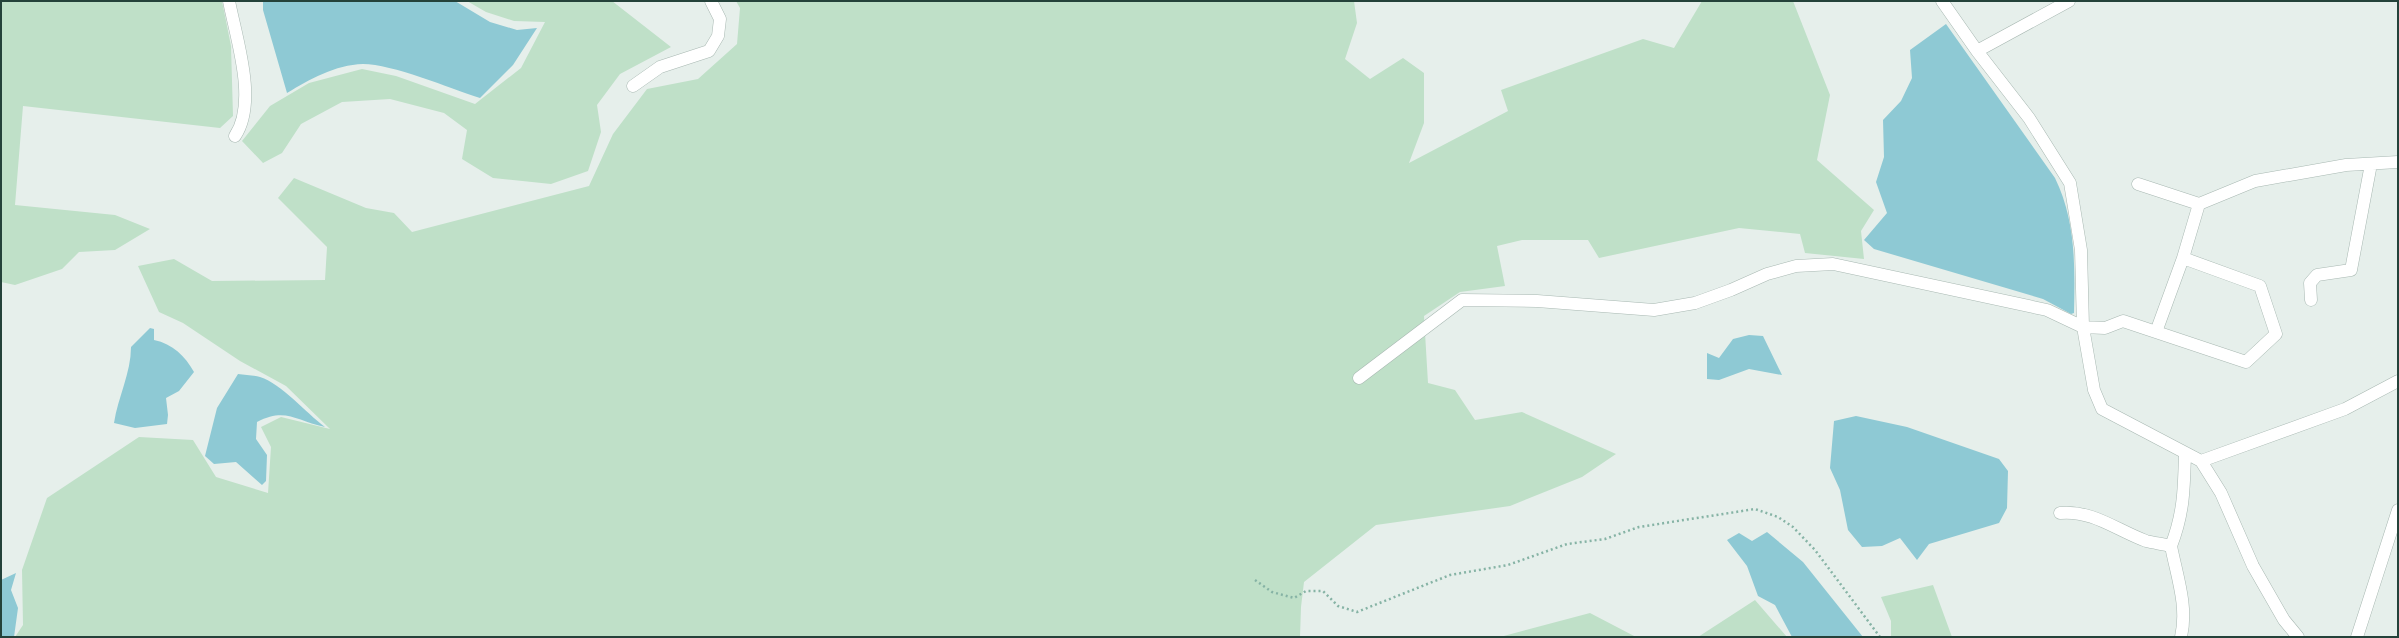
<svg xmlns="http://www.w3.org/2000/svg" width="2399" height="638" viewBox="0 0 2399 638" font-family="Karla,sans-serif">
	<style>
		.green { fill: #bfe0c8 }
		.water { fill: #8ec9d4 }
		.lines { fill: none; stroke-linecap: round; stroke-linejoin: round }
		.minor-casing { stroke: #a8b8b2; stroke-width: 13 }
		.path { stroke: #86b3a5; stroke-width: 2.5; stroke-dasharray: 2 3; stroke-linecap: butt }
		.minor { stroke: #fff; stroke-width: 12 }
	</style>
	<rect width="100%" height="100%" fill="#e6efeb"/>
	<path class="green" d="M 1,1 L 222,1 L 231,46 L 233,116 L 220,128 L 23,106 L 15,205 L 115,215 L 150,229 L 115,250 L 79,252 L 62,269 L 15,285 L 1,282 Z
		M 467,1 L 612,1 L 671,47 L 620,74 L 597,105 L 601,132 L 588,171 L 551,184 L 493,178 L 462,159 L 467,130 L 444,113 L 390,99 L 342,102 L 301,124 L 282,153 L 263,163 L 242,141 L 270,106 L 309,83 L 362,69 L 396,76 L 475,104 L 521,68 L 545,22 L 514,21 L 486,12 Z
		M 736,1 L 1354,1 L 1357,23 L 1345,59 L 1370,79 L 1403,58 L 1424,73 L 1424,123 L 1409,163 L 1508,111 L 1501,90 L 1643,39 L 1674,48 L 1702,1 L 1793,1 L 1830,95 L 1817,160 L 1874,210 L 1861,231 L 1864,259 L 1805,253 L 1800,234 L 1739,228 L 1599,258 L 1588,240 L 1522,240 L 1497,246 L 1505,286 L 1460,292 L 1424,316 L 1428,383 L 1455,390 L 1475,420 L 1522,412 L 1616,454 L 1582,477 L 1510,506 L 1376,525 L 1304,582 L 1301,607 L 1300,637 L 15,637 L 23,625 L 22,570 L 47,498 L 139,437 L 193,440 L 216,477 L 268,493 L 271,447 L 261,427 L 281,417 L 330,429 L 286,386 L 240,361 L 183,323 L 159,312 L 138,266 L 174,259 L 212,281 L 325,280 L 327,247 L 278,198 L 294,178 L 366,208 L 394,213 L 412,232 L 589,186 L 613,134 L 647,89 L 698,79 L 737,44 L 740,8 Z
		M 1933,585 L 1952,637 L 1891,637 L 1891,621 L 1881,597 Z
		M 1755,600 L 1787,637 L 1698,637 Z
		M 1590,613 L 1636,637 L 1500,637 Z"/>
	<path class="water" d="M 263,1 L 455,1 L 490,22 L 517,30 L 537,28 L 513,65 L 480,98 C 449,88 392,64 363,64 C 335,65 310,79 287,93 L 263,10 Z
		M 1946,24 L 2055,178 C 2076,221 2075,267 2074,313 L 2071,314 L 2043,299 L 1874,249 L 1864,240 L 1887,213 L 1876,182 L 1884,157 L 1883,120 L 1901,101 L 1912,78 L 1910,50 Z
		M 150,328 L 154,329 L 154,340 C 173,344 185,356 194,372 L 179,391 L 166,398 L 168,415 L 167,424 L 135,428 L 114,423 C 118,397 131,373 131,347 Z
		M 1749,335 L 1763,336 L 1782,375 L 1749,369 L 1719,380 L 1707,379 L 1707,353 L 1719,358 L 1733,339 Z
		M 238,374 C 245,375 253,375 260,377 C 282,384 305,412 325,427 C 296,421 286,407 257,422 L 256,439 L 267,455 L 266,481 L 262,485 L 236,462 L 214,464 L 205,456 L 217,408 Z
		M 1856,416 L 1907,427 L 1999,459 L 2008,471 L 2007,508 L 1999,523 L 1929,544 L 1917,560 L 1900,538 L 1882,546 L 1862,547 L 1848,530 L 1840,490 L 1830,468 L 1834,421 Z
		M 1767,532 L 1803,562 L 1863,637 L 1792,637 L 1775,605 L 1758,596 L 1747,566 L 1727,540 L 1739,533 L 1752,541 Z
		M 16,573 L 11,590 L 18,608 L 14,637 L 1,637 L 1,580 Z"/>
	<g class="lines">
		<g class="minor-casing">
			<path id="minor" d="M 229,1 C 236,38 258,102 235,136
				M 1942,1 L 1977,51 L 2029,118 L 2070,183 L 2081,250 L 2083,327 L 2094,390 L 2102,409 L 2201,461 L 2221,493 L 2253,566 L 2284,620 L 2298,637
				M 1977,51 L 2069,1
				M 633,86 L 660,67 L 709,51 L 718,36 L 720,19 L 711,1
				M 2138,184 L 2199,204
				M 2311,300 L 2310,283 L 2317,275 L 2351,270 L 2371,164
				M 2156,332 L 2183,258
				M 1359,378 L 1462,300 L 1537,301 L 1654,310 L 1695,303 L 1731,290 L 1767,274 L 1796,266 L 1833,264 L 2047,310 L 2083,327 L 2105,328 L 2123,321 L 2246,362 L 2276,334 L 2260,286 L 2183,258 L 2199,204 L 2255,181 L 2346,165 L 2398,162
				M 2201,461 L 2345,409 L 2398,381
				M 2060,513 C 2093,510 2116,530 2146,541 C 2154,543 2163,544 2171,546 C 2184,513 2184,488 2185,453
				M 2171,546 C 2177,577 2188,606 2181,637
				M 2357,637 L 2398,510"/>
		</g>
		<path class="path" d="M 1255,580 L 1272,592 L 1294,598 L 1306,591 L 1323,591 L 1338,606 L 1357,612 L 1450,575 L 1508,565 L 1567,544 L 1605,539 L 1639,527 L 1755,509 L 1778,517 L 1793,527 L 1815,550 L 1880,637"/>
		<use href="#minor" class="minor"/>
	</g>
	<rect width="2399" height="638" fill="none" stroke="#24423a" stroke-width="4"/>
</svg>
